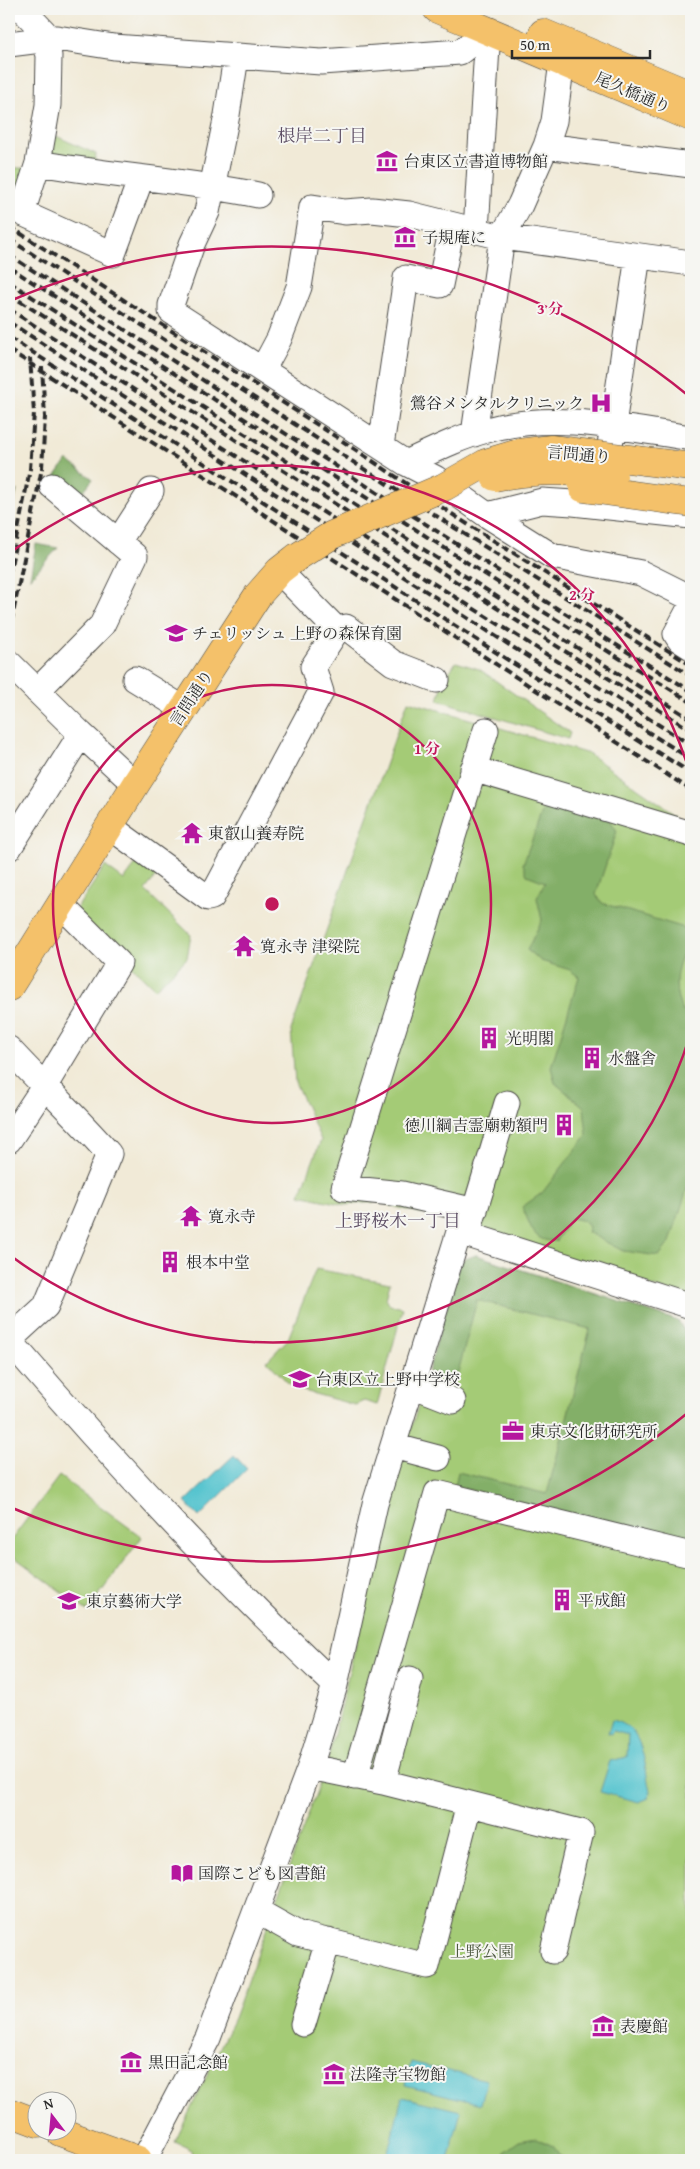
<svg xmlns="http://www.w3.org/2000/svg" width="700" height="2169" viewBox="0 0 700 2169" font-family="'Gentium Book Plus','Noto Serif JP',serif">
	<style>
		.green { fill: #a4cb76; stroke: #687b50 }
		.forest { fill: #83af67; stroke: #576d49 }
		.water { fill: #57c4cf; stroke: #41787d }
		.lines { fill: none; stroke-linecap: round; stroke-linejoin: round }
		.minor-casing { stroke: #494845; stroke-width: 27 }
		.major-casing { stroke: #494845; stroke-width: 29 }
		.minor { stroke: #fff; stroke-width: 25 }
		.major { stroke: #f4c16a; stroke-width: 28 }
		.rail { stroke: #2b2b2b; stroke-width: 4; stroke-dasharray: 8 4; stroke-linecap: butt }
		.major-bridge-casing { stroke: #494845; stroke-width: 29; stroke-linecap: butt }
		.major-bridge { stroke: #f4c16a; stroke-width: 28 }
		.ring { fill: none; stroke: #c2185b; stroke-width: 2.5 }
		.labels { text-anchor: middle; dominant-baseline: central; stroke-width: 4; stroke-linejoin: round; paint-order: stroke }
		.street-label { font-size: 16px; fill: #2b2b2b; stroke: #f6f6f2 }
		.poi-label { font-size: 16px; fill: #2b2b2b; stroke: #f6f6f2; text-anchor: start }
		.park-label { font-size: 16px; fill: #4f5b42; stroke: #f6f6f2 }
		.neighbourhood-label { font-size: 18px; fill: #5e4f65; stroke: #f6f6f2 }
		.centre { fill: #c2185b; stroke: #f6f6f2; stroke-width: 2.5 }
		.ring-label { font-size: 15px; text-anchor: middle; font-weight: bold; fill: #c2185b; stroke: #f6f6f2; stroke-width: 4; stroke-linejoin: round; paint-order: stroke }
	</style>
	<rect width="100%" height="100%" fill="#f6f6f2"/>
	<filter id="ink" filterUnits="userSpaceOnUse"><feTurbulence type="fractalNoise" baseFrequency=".02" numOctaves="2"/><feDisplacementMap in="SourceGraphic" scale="10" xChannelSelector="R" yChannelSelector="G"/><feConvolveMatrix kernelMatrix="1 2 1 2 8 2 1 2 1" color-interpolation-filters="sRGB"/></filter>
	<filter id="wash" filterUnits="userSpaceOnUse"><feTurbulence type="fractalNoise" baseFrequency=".0096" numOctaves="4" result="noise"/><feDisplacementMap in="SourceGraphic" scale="20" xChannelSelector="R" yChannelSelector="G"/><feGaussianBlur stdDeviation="1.12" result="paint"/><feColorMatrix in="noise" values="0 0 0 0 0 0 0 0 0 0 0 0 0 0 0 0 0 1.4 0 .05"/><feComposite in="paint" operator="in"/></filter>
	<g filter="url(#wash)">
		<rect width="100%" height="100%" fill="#f1ead7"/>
		<path class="green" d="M 47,132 L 96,154 L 94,170 L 41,160 Z
			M 9,168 L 33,168 L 25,193 L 9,188 Z
			M 456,662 L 479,669 L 570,733 L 568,739 L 438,700 L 444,680 Z
			M 408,701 L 589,754 L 691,825 L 691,1299 L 453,1222 L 377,1202 L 345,1205 L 300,1195 L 321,1140 L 295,1082 L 291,1030 Z
			M 139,860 L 158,874 L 145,890 L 191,935 L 187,958 L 155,989 L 75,911 L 105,866 L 124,880 Z
			M 476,1255 L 678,1321 L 691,1341 L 691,2160 L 207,2160 L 193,2156 L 192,2150 L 175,2142 L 234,2018 L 327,1763 L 398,1470 L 463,1263 Z
			M 316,1269 L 390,1283 L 386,1299 L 390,1305 L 403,1308 L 377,1405 L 364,1401 L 355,1405 L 293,1388 L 267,1361 L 288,1339 Z
			M 59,1476 L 142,1537 L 87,1611 L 9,1553 L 9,1543 Z"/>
		<path class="forest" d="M 67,460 L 93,479 L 78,498 L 53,480 Z
			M 17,490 L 9,523 L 9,499 Z
			M 36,544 L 58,548 L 30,578 Z
			M 549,809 L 610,820 L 617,831 L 596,894 L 602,903 L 688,929 L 690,942 C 675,964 672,986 682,1011 L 691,1015 L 691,1183 L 688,1186 L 670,1242 L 659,1256 L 623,1251 L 587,1232 L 589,1227 L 584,1221 L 571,1218 L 556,1241 C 531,1242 532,1226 522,1207 L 542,1193 L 587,1135 L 584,1107 L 555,1083 L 551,1067 L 579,977 L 570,970 L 541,961 L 527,950 L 542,920 L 537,898 L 545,882 L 527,875 L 523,864 L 543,810 Z
			M 476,1255 L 678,1321 L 691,1341 L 691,1546 L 455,1486 L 458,1472 L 547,1494 L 590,1329 L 477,1300 L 456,1380 L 428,1372 L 460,1261 Z
			M 536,2138 L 553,2146 L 561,2157 L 559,2160 L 505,2160 L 504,2152 L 519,2141 Z"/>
		<path class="water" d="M 234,1455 L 247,1469 L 199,1517 L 185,1502 Z
			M 612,1720 C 645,1726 644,1765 650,1792 L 649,1798 L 639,1802 L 600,1792 L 610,1761 L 627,1757 L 628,1735 L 613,1731 L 611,1734 L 608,1733 Z
			M 411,2062 L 487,2080 L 481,2104 L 405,2085 Z
			M 402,2097 L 461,2111 L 448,2160 L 386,2159 Z"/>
	</g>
	<g filter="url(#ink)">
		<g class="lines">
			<g class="minor-casing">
				<path id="minor" d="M 22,9 L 44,32 L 49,56 L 48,105 L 38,163 L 22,213 L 113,254 L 141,178
					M 9,44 L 57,38 L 114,47 L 321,62 L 460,52 L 488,30
					M 236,57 L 227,115 L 207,212 L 192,244 L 171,305 L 171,311 L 406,463 L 435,478 L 487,515 L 552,556 L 641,573 L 691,598
					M 546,146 L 691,165
					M 38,163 C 111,176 185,180 258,195
					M 476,231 L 488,30
					M 263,369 L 279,339 L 299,287 L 312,207 L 345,212 L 372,210 L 409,214 L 502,237 L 691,263
					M 474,434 L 502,237 L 520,205 L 546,146 L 554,121 L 562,62
					M 381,446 L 406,278 L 440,285 L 452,227
					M 406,463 C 432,451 459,437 487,430 C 554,411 624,428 691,438
					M 601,506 L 638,256
					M 487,515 L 542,501 L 573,503 L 691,516
					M 118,542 L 151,491
					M 691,606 L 676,634 L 680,640 L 691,647
					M 337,630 L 346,627 L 393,663 L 437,680
					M 9,663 L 81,734
					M 135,679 L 184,709
					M 37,691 L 102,625 L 135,556 L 52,486
					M 473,769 L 691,834
					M 109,826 L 208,898 L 212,897 L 321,692 L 313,667 L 337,630 L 279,571
					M 9,848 L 81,734 L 124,774 L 137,782
					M 9,1049 C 42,1085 77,1117 109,1154 L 46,1306 L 9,1340
					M 9,1140 L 44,1087 L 119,963 L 60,904
					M 475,1211 L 402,1194 L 344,1188 L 486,730
					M 470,1226 L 507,1103
					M 9,1340 C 112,1460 220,1576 335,1685
					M 412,1385 L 453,1401
					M 393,1446 L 438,1458
					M 310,1767 L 383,1782 L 581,1832 L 553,1951
					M 355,1777 L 437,1493 L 691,1555
					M 383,1782 L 410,1679
					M 257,1911 L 298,1934 L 427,1966 L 469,1804
					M 303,2024 L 328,1941
					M 144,2160 L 208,2038 L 310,1767 L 335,1685 L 375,1504 L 459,1232 L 691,1306"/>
			</g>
			<g class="major-casing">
				<path id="major" d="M 437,9 L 691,117
					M 543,33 L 691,95
					M 9,987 L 137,782 L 258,595 L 279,571 L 297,557
					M 9,2112 L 38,2123
					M 60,2132 L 138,2160"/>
			</g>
			<use href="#minor" class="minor"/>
			<use href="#major" class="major"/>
			<path class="rail" d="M 9,226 L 341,440 L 461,520 L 691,665
				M 9,239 L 455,528 L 691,676
				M 9,255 L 545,601 L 691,691
				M 9,267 L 539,609 L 691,702
				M 9,282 L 533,620 L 691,719
				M 9,294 L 528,628 L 691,730
				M 9,309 L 425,578 L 691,745
				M 9,322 L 514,648 L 691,759
				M 9,337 L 508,660 L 691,773
				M 9,350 L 691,790
				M 9,576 L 30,469 L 34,413 L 30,358
				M 9,634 L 42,468 L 45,417 L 42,367"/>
			<g class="major-bridge-casing">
				<path id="major-bridge" d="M 495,477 C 537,469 571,470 613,476
					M 583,488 L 691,503
					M 297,557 L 332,535 L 444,487 L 486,463 L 519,453 L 551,449 L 691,467"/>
			</g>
			<use href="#major-bridge" class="major-bridge"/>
		</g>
	</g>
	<g class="ring">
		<circle cx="272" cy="904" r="219"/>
		<path d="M691 1032A438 438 0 0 1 11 1256M11 552A438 438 0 0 1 691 776"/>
		<path d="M690 1411A657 657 0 0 1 10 1507M10 301A657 657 0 0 1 690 397"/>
	</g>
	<defs>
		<g id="museum-bare" transform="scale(1.725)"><path d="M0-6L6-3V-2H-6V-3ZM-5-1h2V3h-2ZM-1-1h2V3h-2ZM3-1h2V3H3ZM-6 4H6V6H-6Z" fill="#b5179e" stroke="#f6f6f2" stroke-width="2.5" paint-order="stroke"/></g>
		<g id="hospital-bare" transform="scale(1.725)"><path d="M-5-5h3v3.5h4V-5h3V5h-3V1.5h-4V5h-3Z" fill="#b5179e" stroke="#f6f6f2" stroke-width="2.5" paint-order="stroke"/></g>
		<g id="school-bare" transform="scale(1.725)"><path d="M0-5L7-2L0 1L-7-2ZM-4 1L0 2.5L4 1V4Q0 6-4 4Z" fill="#b5179e" stroke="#f6f6f2" stroke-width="2.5" paint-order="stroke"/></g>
		<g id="temple-bare" transform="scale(1.725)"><path d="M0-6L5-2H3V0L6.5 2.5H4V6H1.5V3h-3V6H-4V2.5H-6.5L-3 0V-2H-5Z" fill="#b5179e" stroke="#f6f6f2" stroke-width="2.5" paint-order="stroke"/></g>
		<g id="building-bare" transform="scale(1.725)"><path d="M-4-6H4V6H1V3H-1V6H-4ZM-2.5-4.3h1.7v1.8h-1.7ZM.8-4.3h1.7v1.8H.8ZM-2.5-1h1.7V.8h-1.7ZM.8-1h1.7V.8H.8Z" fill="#b5179e" stroke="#f6f6f2" stroke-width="2.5" paint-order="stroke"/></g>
		<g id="office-bare" transform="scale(1.725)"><path d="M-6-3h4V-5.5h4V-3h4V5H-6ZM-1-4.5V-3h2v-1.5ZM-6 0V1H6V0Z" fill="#b5179e" stroke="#f6f6f2" stroke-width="2.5" paint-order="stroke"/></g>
		<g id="university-bare" transform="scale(1.725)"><path d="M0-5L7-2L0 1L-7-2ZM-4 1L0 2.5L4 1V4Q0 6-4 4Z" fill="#b5179e" stroke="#f6f6f2" stroke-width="2.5" paint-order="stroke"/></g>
		<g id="library-bare" transform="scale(1.725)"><path d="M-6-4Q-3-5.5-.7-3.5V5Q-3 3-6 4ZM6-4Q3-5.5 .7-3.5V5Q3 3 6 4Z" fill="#b5179e" stroke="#f6f6f2" stroke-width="2.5" paint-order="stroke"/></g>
	</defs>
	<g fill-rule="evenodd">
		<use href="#museum-bare" x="387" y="161"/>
		<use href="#museum-bare" x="405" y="237"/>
		<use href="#hospital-bare" x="601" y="403"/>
		<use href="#school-bare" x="176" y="633"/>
		<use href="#temple-bare" x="192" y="833"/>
		<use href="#temple-bare" x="244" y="946"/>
		<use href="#building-bare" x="489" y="1038"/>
		<use href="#building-bare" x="592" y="1058"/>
		<use href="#building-bare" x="564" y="1125"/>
		<use href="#temple-bare" x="191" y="1216"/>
		<use href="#building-bare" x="170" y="1262"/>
		<use href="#school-bare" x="300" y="1379"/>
		<use href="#office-bare" x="513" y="1431"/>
		<use href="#building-bare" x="562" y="1600"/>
		<use href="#university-bare" x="69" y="1601"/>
		<use href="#library-bare" x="182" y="1873"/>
		<use href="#museum-bare" x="603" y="2026"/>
		<use href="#museum-bare" x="131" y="2062"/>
		<use href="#museum-bare" x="334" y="2074"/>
	</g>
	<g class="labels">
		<g class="street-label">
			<text transform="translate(633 92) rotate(23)">尾久橋通り</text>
			<text transform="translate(579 454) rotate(5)">言問通り</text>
			<text transform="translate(191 698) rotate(-57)">言問通り</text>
		</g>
		<g class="poi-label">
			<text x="404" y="161">台東区立書道博物館</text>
			<text x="422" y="237">子規庵に</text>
			<text x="584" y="403" text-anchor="end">鶯谷メンタルクリニック</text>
			<text x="192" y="633">チェリッシュ 上野の森保育園</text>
			<text x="208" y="833">東叡山養寿院</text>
			<text x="260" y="946">寛永寺 津梁院</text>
			<text x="506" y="1038">光明閣</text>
			<text x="608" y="1058">水盤舎</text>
			<text x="548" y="1125" text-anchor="end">徳川綱吉霊廟勅額門</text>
			<text x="208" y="1216">寛永寺</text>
			<text x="186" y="1262">根本中堂</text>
			<text x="316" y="1379">台東区立上野中学校</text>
			<text x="530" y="1431">東京文化財研究所</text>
			<text x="578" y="1600">平成館</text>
			<text x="86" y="1601">東京藝術大学</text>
			<text x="198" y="1873">国際こども図書館</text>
			<text x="620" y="2026">表慶館</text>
			<text x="148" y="2062">黒田記念館</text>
			<text x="350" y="2074">法隆寺宝物館</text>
		</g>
		<g class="park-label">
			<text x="482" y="1951">上野公園</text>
		</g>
		<g class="neighbourhood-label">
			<text x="322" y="135">根岸二丁目</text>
			<text x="398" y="1220">上野桜木一丁目</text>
		</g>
	</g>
	<circle cx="272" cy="904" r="8" class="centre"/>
	<g class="ring-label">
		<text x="550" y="314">3 分</text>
		<text x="582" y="600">2 分</text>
		<text x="427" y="754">1 分</text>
	</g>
	<rect width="700" height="2169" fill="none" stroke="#f6f6f2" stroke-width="30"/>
	<g transform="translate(52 2116) rotate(344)"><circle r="24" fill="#f6f6f2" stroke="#a5a5a2"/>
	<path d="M0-4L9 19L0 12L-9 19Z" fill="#b5179e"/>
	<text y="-8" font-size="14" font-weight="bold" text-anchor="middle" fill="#2b2b2b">N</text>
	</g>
	<path d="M512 50v8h138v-8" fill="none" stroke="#2b2b2b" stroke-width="2.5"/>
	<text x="520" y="50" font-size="15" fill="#2b2b2b" stroke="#f6f6f2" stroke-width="4" paint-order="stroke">50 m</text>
</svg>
